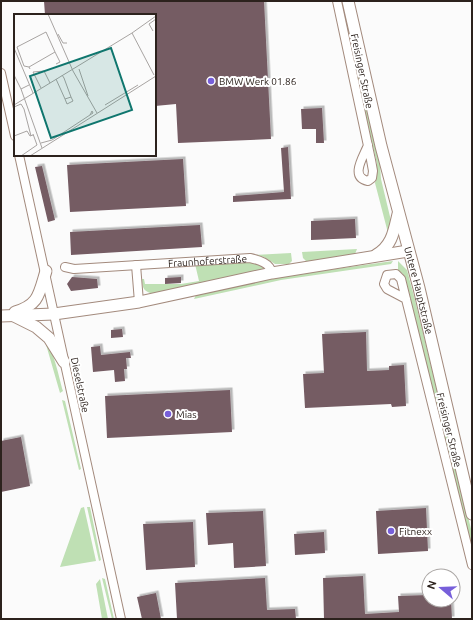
<svg xmlns="http://www.w3.org/2000/svg" width="473" height="620" viewBox="0 0 473 620" font-family="Ubuntu,sans-serif">
	<style>
		.green { fill: #bfe0b4 }
		.building { fill: #755b63; filter: url(#shadow) }
		.lines { fill: none; stroke-linecap: round; stroke-linejoin: round }
		.minor-casing { stroke: #a38a7d; stroke-width: 10 }
		.secondary-casing { stroke: #a38a7d; stroke-width: 13 }
		.minor { stroke: #fff; stroke-width: 8 }
		.secondary { stroke: #fff; stroke-width: 11 }
		.poi-dot { fill: #775fda; stroke: #fff; stroke-width: 1.5 }
		.labels { text-anchor: middle; dominant-baseline: central; stroke-width: 4; stroke-linejoin: round; paint-order: stroke }
		.street-label { font-size: 10px; fill: #2c221d; stroke: #fff }
		.poi-label { font-size: 10px; fill: #2c221d; stroke: #fff; text-anchor: start }
		.inset-road { fill: none; stroke: #a8a4a2; stroke-width: 1 }
		.view { fill: #0f766e; fill-opacity: 0.15; stroke: #0f766e; stroke-width: 2 }
		.inset-edge { fill: none; stroke: #2c221d; stroke-width: 2 }
	</style>
	<defs>
		<filter id="shadow"><feDropShadow dx="2.5" dy="-2.5" stdDeviation="0" flood-color="#0004"/></filter>
	</defs>
	<rect width="100%" height="100%" fill="#fbfbfb"/>
	<path class="green" d="M 340,1 L 344,1 L 379,150 L 381,179 L 392,225 L 388,233 L 375,183 L 377,174 L 377,164 Z
		M 357,249 L 355,254 L 307,262 L 303,258 L 302,252 Z
		M 291,253 L 292,261 L 289,264 L 275,264 L 264,257 L 252,255 Z
		M 393,261 L 391,264 L 281,280 L 194,299 L 196,295 L 284,276 Z
		M 398,261 L 407,270 L 414,296 L 472,533 L 472,551 L 404,278 L 403,274 L 398,270 Z
		M 251,262 L 259,264 L 264,269 L 154,294 C 144,292 142,288 142,279 L 144,279 L 145,284 L 181,284 L 199,281 L 195,264 Z
		M 45,341 C 54,350 59,378 63,391 L 60,393 Z
		M 62,400 L 65,401 L 81,469 L 79,470 Z
		M 84,507 L 96,561 L 60,567 L 81,508 Z
		M 87,507 L 90,507 L 101,560 L 99,561 Z
		M 102,578 L 105,579 L 114,619 L 112,619 Z
		M 100,579 L 108,619 L 102,619 L 96,584 Z"/>
	<path class="building" d="M 44,1 L 264,1 L 271,139 L 178,143 L 176,104 L 155,106 L 155,15 L 45,15 Z
		M 322,108 L 324,143 L 316,143 L 316,129 L 302,129 L 301,109 Z
		M 288,147 L 291,199 L 233,202 L 233,196 L 284,192 L 281,148 Z
		M 183,159 L 186,206 L 70,212 L 67,165 Z
		M 42,166 L 55,220 L 48,222 L 35,167 Z
		M 355,219 L 356,238 L 311,240 L 311,221 Z
		M 200,225 L 202,247 L 71,255 L 70,232 Z
		M 72,277 L 97,279 L 98,288 L 71,291 L 67,284 Z
		M 181,277 L 181,283 L 165,284 L 165,278 Z
		M 122,329 L 123,337 L 111,338 L 111,330 Z
		M 366,332 L 367,371 L 389,370 L 389,366 L 404,365 L 406,406 L 392,407 L 391,404 L 305,408 L 303,374 L 324,373 L 322,334 Z
		M 100,346 L 101,355 L 130,352 L 131,358 L 126,358 L 127,369 L 124,369 L 125,381 L 115,382 L 114,370 L 93,372 L 91,347 Z
		M 230,390 L 232,432 L 107,438 L 105,396 Z
		M 21,437 L 30,486 L 1,492 L 1,441 Z
		M 426,508 L 428,551 L 378,554 L 376,511 Z
		M 263,511 L 266,566 L 234,568 L 233,543 L 208,545 L 206,513 Z
		M 193,522 L 195,567 L 146,570 L 143,524 Z
		M 324,532 L 325,553 L 295,555 L 294,534 Z
		M 363,576 L 365,614 L 399,612 L 398,596 L 429,595 L 429,600 L 451,600 L 452,619 L 324,619 L 323,578 Z
		M 265,578 L 267,610 L 295,609 L 296,619 L 177,619 L 175,583 Z
		M 156,593 L 161,619 L 142,619 L 137,597 Z"/>
	<g class="lines">
		<g class="minor-casing">
			<g id="minor">
				<path d="M 337,1 L 371,160 L 373,171 L 372,178 L 368,181 C 349,177 364,156 368,145"/>
				<path d="M 1,73 L 15,136"/>
				<path d="M 19,155 L 121,619"/>
				<path d="M 136,265 L 139,302"/>
				<path id="s1" d="M 65,267 L 74,269 L 250,258 C 259,260 270,263 272,273"/>
				<path d="M 406,299 L 387,289 L 384,284 L 387,275 L 396,274 L 401,279 L 472,565"/>
			</g>
		</g>
		<g class="secondary-casing">
			<g id="secondary">
				<path id="s2" d="M 348,1 L 381,146 L 419,288 L 472,514"/>
				<path d="M 376,255 C 392,246 394,231 398,214"/>
				<path d="M 15,312 C 39,305 39,294 46,271"/>
				<path d="M 1,316 L 54,314 L 139,302 L 272,273 L 408,251"/>
				<path d="M 14,316 L 36,327 L 49,338 L 64,362"/>
			</g>
		</g>
		<use href="#minor" class="minor"/>
		<use href="#secondary" class="secondary"/>
	</g>
	<g class="poi-dot">
		<circle cx="211" cy="81" r="4"/>
		<circle cx="168" cy="414" r="4"/>
		<circle cx="391" cy="531" r="4"/>
	</g>
	<g class="labels">
		<g class="street-label">
			<text transform="translate(362 71) rotate(78)">Freisinger Straße</text>
			<text stroke="none"><textPath href="#s1" startOffset="143">Fraunhoferstraße</textPath></text>
			<text stroke="none"><textPath href="#s2" startOffset="298">Untere Hauptstraße</textPath></text>
			<text transform="translate(80 385) rotate(78)">Dieselstraße</text>
			<text transform="translate(449 430) rotate(76)">Freisinger Straße</text>
		</g>
		<g class="poi-label">
			<text x="219" y="81">BMW Werk 01.86</text>
			<text x="176" y="414">Mias</text>
			<text x="399" y="531">Fitnexx</text>
		</g>
	</g>
	<g transform="translate(14 14)">
		<rect width="142" height="142" fill="#fbfbfb"/>
		<path class="inset-road" d="M 34,0 L 59,57 L 83,99M 139,17 L 135,10 L 142,5M 118,19 L 140,61M 44,20 L 49,29 L 53,29M 0,34 L 19,79M 41,38 L 46,48 L 42,50M 15,53 L 10,52 L 3,33 L 32,18 L 41,38 L 15,53 L 16,55M 65,55 L 74,82M 19,58 L 30,57 L 36,69M 19,58 L 27,74M 0,61 L 7,75M 48,61 L 50,64 L 57,83 L 59,87 L 53,90 L 51,85 L 57,83M 42,65 L 51,85M 15,71 L 7,75 L 28,134M 0,91 L 118,19 L 142,2M 91,91 L 124,71M 0,93 L 7,90 L 10,95 L 17,122M 0,122 L 13,117 L 16,122 L 19,121M 27,129 L 38,126 L 79,99 L 78,97 L 76,101M 7,142 L 23,131 L 19,120M 16,142 L 142,62"/>
		<path class="view" d="M 97,34 L 118,96 L 37,124 L 16,62 Z"/>
		<rect width="142" height="142" class="inset-edge"/>
	</g>
	<rect width="473" height="620" fill="none" stroke="#2c221d" stroke-width="4"/>
	<g transform="translate(441 588) rotate(289)"><circle r="19" fill="#ffffff" stroke="#aba7a5"/>
	<path d="M0-3L7 15L0 10L-7 15Z" fill="#775fda"/>
	<text y="-6" font-size="11" font-weight="bold" text-anchor="middle" fill="#2c221d">N</text>
	</g>
</svg>
